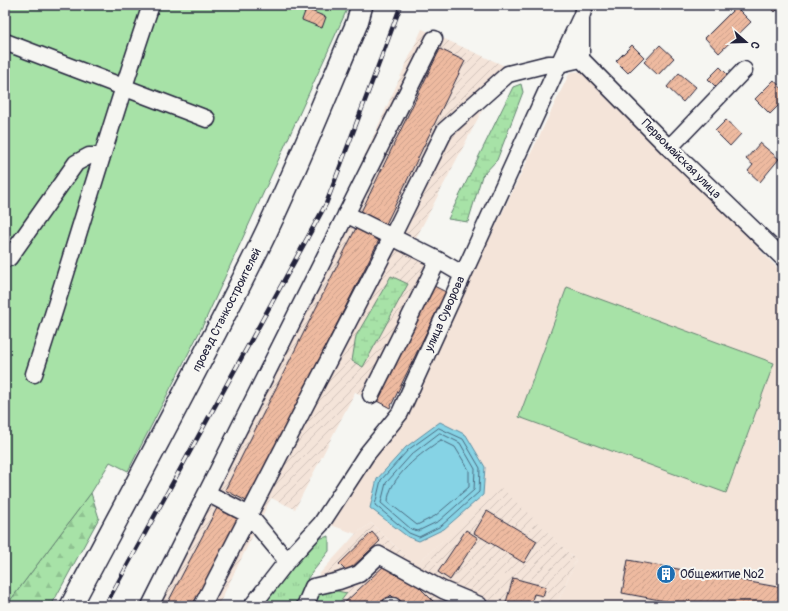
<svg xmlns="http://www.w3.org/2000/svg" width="788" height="611" viewBox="0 0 788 611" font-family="Pangolin,sans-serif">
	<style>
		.built { fill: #f4e4d9 }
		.industrial { fill: url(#industrial-furrows) }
		.grass { fill: url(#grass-tufts); stroke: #648271 }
		.forest { fill: url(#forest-firs); stroke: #648271 }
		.wetland { fill: url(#wetland-marsh); stroke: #648271 }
		.green { fill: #a7e2a7; stroke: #648271 }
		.water { fill: #86d3e5; stroke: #5e8ca1 }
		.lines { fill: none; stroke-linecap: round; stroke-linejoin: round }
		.shore { stroke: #4a697f; stroke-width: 1 }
		.building { fill: url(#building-hatch); stroke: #22223b }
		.minor-casing { stroke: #22223b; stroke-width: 19 }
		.major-casing { stroke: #22223b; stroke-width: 24 }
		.minor { stroke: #f6f6f2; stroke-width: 16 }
		.major { stroke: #f6f6f2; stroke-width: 21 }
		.rail-casing { stroke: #22223b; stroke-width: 4.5 }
		.rail { stroke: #f6f6f2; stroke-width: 3; stroke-dasharray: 9; stroke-linecap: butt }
		.labels { text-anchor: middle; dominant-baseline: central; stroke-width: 4; stroke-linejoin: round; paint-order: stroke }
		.street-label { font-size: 12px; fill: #22223b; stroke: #f6f6f2 }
		.poi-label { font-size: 12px; fill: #22223b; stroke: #f6f6f2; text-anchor: start }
	</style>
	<defs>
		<pattern id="industrial-furrows" width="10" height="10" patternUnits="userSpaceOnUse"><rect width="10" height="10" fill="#f4e4d9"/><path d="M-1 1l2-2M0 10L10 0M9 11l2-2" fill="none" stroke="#d1c3bb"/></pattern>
		<pattern id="grass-tufts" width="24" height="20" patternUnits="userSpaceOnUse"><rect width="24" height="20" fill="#a7e2a7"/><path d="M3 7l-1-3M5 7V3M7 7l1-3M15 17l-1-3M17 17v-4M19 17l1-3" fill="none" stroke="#8fc291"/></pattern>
		<pattern id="forest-firs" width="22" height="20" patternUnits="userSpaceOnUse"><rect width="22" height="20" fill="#a7e2a7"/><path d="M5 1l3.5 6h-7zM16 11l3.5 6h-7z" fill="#8fc291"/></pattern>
		<pattern id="wetland-marsh" width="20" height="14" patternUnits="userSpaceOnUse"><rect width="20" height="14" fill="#a7e2a7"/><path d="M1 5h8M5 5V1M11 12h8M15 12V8" fill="none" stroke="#8fc291"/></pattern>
		<pattern id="building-hatch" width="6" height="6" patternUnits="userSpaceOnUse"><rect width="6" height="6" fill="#eebaa0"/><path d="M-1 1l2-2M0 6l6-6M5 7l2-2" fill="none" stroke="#cca08b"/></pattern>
	</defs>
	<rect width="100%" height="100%" fill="#f6f6f2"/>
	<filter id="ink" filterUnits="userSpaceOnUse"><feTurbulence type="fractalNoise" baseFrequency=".025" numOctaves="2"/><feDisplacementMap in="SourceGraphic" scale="8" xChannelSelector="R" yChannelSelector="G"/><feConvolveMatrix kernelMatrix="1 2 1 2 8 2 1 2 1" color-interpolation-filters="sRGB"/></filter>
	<g filter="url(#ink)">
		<path class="built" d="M 584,71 L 612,94 L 783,274 L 783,606 L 556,606 L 576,560 L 502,489 L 415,565 L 371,523 L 356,534 L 331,525 L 338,516 L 337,508 L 426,371 L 570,72 Z"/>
		<path class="industrial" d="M 422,29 L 505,66 L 415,240 L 443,255 L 430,284 L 446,292 L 390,408 L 355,392 L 295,509 L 271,498 L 218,606 L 144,606 L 324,245 Z
			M 502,488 L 576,560 L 556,606 L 290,606 L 356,534 L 371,523 L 415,565 Z"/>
		<path class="grass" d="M 329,536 L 329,551 L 307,579 L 327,589 L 347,593 L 337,606 L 262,606 L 311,541 Z"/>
		<path class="forest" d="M 91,493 L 99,518 L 51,606 L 6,606 Z"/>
		<path class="wetland" d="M 521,84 L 523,92 L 497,160 L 482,176 L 468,222 L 448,219 L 513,87 Z
			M 391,276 L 408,284 L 363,367 L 352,361 L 356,336 Z"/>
		<path class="green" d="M 5,5 L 349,5 L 204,323 L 128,471 L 110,462 L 91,493 L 6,606 Z
			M 567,287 L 774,363 L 726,493 L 519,417 Z"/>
		<path class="water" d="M 440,422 L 466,435 L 485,467 L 483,495 L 444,529 L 419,541 L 408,537 L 370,508 L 377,479 L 406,447 Z"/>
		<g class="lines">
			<path class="shore" d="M 439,428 L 463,439 L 480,468 L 479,492 L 441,526 L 419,537 L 409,533 L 375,505 L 381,480 L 408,450 Z
				M 440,433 L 460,443 L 475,469 L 474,490 L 439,521 L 418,531 L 411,529 L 381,503 L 386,483 L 412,454 Z
				M 441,440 L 455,447 L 469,470 L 469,487 L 435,516 L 417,525 L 388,502 C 388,478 422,452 441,440 Z"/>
		</g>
		<path class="building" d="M 769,5 L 782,5 L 775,12 Z
			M 736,7 L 751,22 L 719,53 L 705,38 Z
			M 306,9 L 326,17 L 322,28 L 302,20 Z
			M 632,45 L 644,57 L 628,73 L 616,61 Z
			M 660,45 L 674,58 L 658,75 L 644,62 Z
			M 440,49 L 465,61 L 386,224 L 361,212 Z
			M 720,67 L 728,75 L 716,87 L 708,79 Z
			M 679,73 L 696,87 L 683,102 L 667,87 Z
			M 774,80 L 783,90 L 783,101 L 770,114 L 755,99 Z
			M 726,120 L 741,134 L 730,146 L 715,131 Z
			M 760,143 L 779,159 L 760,182 L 748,171 L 753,165 L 746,159 Z
			M 358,224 L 381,236 L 248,502 L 225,490 Z
			M 430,284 L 446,292 L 390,408 L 375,400 Z
			M 217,508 L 240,520 L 196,606 L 166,606 Z
			M 487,511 L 537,541 L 524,563 L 474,533 Z
			M 466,530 L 478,538 L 450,580 L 438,572 Z
			M 372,532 L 380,541 L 347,572 L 339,564 Z
			M 628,560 L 783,588 L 783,606 L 692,606 L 622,593 Z
			M 386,564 L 397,576 L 402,573 L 412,580 L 438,606 L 401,606 L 391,595 L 379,606 L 341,606 Z
			M 513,578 L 546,587 L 543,596 L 534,594 L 530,606 L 505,606 Z"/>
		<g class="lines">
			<g class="minor-casing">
				<path id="minor" d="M 5,42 L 207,119
					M 581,59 L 669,148 L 783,258
					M 581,59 L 581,17 L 585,5
					M 669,148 L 744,70
					M 346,214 L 438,260 L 462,274
					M 9,258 L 76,163 L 89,156 L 102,156
					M 34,374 C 74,252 109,127 151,5
					M 371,395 L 438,260
					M 207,493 L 249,515 L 287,561
					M 150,606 L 434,39
					M 202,606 L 392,237 L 445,130 L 508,74 L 548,64 L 559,64 L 581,17
					M 252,606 L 287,561 L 321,524 L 366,455 L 400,413 L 559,64 L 581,59
					M 305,606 L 313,587 L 339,581 L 359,574 L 379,555 L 443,590 L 479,605
					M 390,606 L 393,606"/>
			</g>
			<g class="major-casing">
				<path id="major" d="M 71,606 C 134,487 199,368 259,247 C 295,174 325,98 357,23 L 362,5"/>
			</g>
			<use href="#minor" class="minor"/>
			<use href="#major" class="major"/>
			<g class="rail-casing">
				<path id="rail" d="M 105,606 L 326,204 L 401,5"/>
			</g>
			<use href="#rail" class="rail"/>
		</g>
	</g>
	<defs>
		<g id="building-disc" transform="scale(1)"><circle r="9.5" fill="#1f6fb2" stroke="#f6f6f2"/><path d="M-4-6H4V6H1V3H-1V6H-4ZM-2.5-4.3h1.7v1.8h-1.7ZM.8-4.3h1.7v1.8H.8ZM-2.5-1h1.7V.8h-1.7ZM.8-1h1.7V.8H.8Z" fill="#fff"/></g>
	</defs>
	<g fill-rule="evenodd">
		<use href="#building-disc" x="666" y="574"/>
	</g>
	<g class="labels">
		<g class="street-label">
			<text transform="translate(681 159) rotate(45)">Первомайская улица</text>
			<text transform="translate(227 310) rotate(-63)">проезд Станкостроителей</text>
			<text transform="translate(445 314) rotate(-66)">улица Суворова</text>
		</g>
		<g class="poi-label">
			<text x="680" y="574">Общежитие №2</text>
		</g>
	</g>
	<rect width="788" height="611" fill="none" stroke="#f6f6f2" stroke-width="20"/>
	<rect x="10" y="10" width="768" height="591" fill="none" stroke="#22223b" stroke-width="1.5" filter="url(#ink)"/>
	<g transform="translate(746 42) rotate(110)" stroke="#f6f6f2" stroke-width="3" paint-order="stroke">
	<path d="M0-3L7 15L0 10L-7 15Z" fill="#22223b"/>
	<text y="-6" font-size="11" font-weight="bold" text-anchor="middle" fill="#22223b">С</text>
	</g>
</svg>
